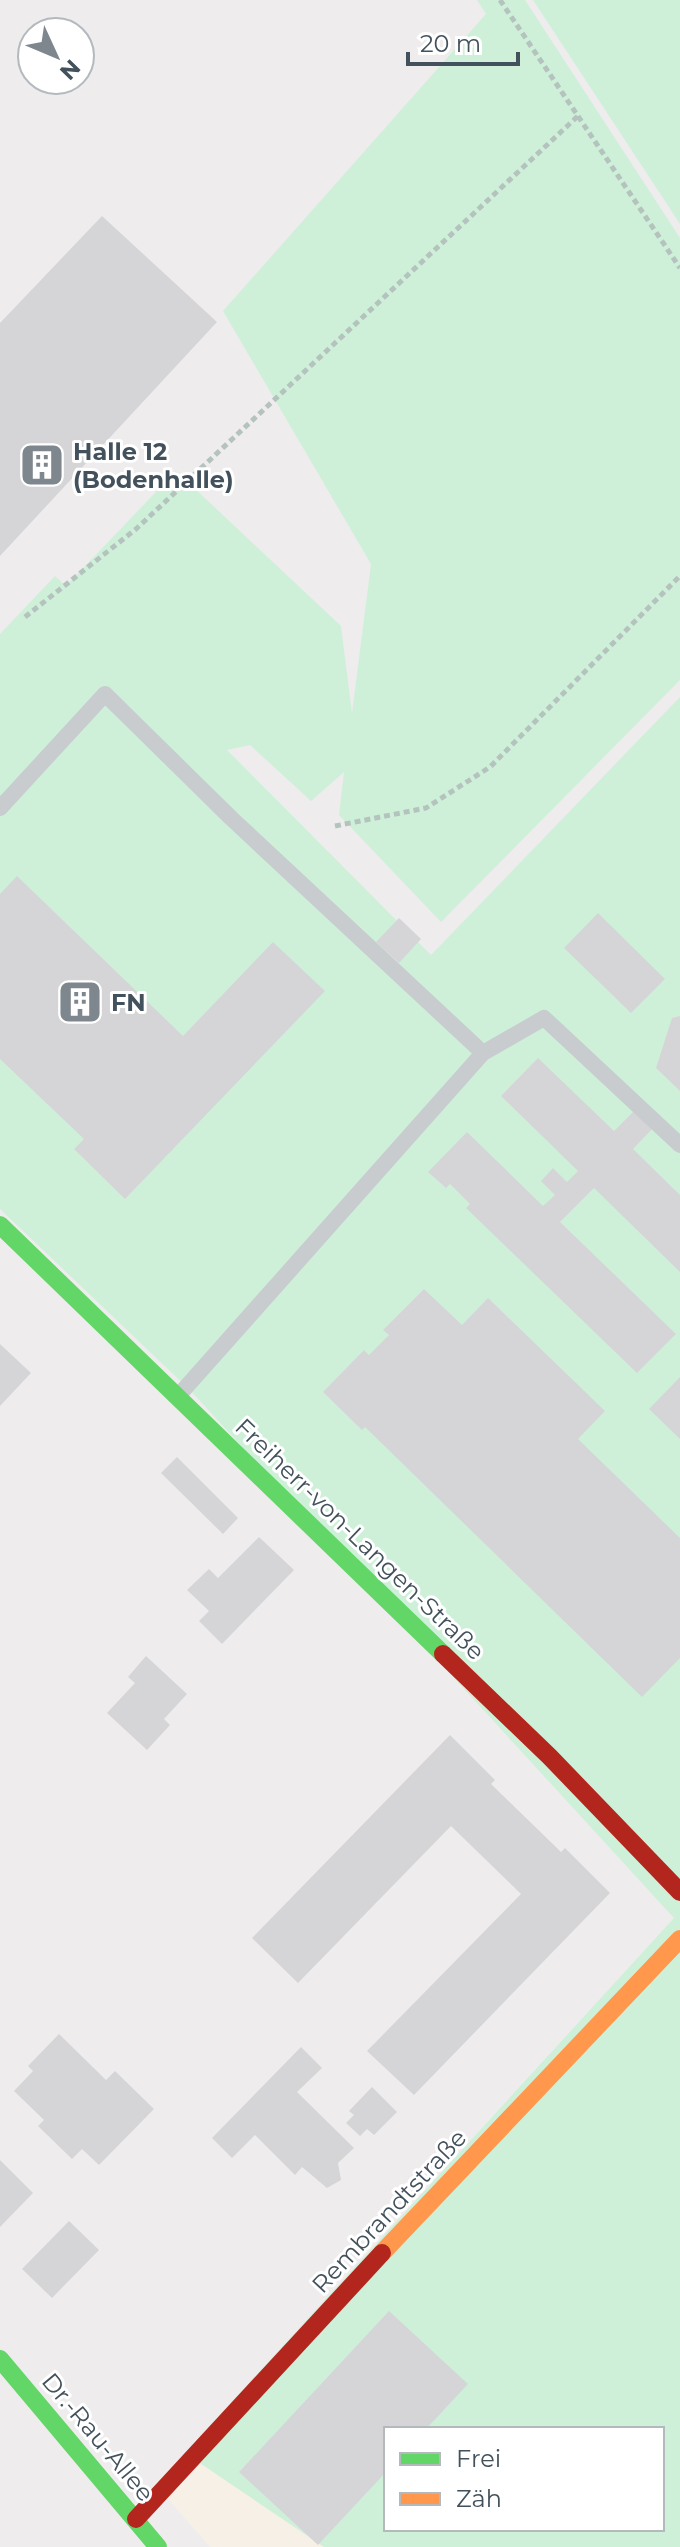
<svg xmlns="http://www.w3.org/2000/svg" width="680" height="2547" viewBox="0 0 680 2547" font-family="Montserrat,sans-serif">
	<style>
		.commercial { fill: #f7f0e6 }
		.green { fill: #cef0d9; fill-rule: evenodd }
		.building { fill: #d5d5d7 }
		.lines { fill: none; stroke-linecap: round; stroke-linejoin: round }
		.path { stroke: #b4c3bd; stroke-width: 5; stroke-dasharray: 6 4; stroke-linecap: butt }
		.lane { stroke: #c8ccce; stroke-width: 16 }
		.fast { stroke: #63d668; stroke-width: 18 }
		.slow { stroke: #ff974d; stroke-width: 18 }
		.jam { stroke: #b3261e; stroke-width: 18 }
		.labels { text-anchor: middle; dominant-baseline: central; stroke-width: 6; stroke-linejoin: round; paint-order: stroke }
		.poi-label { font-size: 24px; font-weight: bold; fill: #42515b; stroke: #fff; text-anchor: start }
		.street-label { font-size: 24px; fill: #42515b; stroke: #fff }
	</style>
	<rect width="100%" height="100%" fill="#eeeced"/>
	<path class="commercial" d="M 185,2453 L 324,2547 L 210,2547 L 155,2484 Z"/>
	<path class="green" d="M 477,0 L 525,0 L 680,238 L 680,680 L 441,922 L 339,815 L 344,772 L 311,801 L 250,745 L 227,750 L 431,955 L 680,697 L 680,2547 L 324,2547 L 185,2453 L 674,1918 L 191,1391 L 0,1209 L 0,634 L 55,576 L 66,586 L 176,471 L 341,626 L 352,713 L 371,564 L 223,311 L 486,14 ZM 386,2429 L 662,2429 L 662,2529 L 386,2529 Z
		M 533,0 L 680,0 L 680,224 Z"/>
	<path class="building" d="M 102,216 L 217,322 L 0,556 L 0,323 Z
		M 17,876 L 183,1036 L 273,942 L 325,991 L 125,1199 L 74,1149 L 84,1139 L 0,1059 L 0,894 Z
		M 598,913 L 665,979 L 631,1013 L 564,948 Z
		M 399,918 L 421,939 L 399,963 L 376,942 Z
		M 680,1016 L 680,1091 L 656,1068 L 672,1018 Z
		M 538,1058 L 614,1131 L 638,1107 L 656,1125 L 633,1149 L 680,1195 L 680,1272 L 594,1188 L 560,1222 L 676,1334 L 637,1373 L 466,1208 L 470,1204 L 450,1184 L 446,1188 L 428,1172 L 467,1132 L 543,1206 L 555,1195 L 541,1181 L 553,1168 L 567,1182 L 578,1171 L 501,1096 Z
		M 424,1289 L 462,1325 L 488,1298 L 605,1411 L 578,1439 L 680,1538 L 680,1658 L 642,1697 L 365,1427 L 362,1430 L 323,1392 L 364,1350 L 369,1355 L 389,1335 L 383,1330 Z
		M 0,1344 L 31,1373 L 0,1406 Z
		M 680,1377 L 680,1439 L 649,1409 Z
		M 177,1457 L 238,1518 L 223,1534 L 161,1473 Z
		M 259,1537 L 294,1570 L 222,1644 L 199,1621 L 209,1611 L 187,1590 L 209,1569 L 218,1578 Z
		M 146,1656 L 187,1694 L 164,1719 L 170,1725 L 147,1750 L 107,1713 L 135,1683 L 128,1677 Z
		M 450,1735 L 495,1780 L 491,1784 L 561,1852 L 565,1848 L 610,1893 L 414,2095 L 367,2051 L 521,1894 L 451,1826 L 298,1983 L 252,1938 Z
		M 59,2034 L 106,2080 L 115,2071 L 154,2109 L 99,2165 L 82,2149 L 72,2159 L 38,2126 L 44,2120 L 14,2091 L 33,2071 L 28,2066 Z
		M 301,2047 L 322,2068 L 297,2092 L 354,2148 L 338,2163 L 341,2180 L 327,2188 L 302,2167 L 295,2175 L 255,2135 L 232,2158 L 212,2138 Z
		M 372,2087 L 397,2112 L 374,2135 L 367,2129 L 360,2136 L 346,2123 L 354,2115 L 349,2111 Z
		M 0,2160 L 33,2193 L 0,2227 Z
		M 69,2221 L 99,2250 L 52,2298 L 22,2269 Z
		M 389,2311 L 468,2384 L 426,2429 L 386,2429 L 386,2472 L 318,2545 L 239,2472 Z"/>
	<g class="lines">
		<path class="path" d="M 500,0 L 680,268
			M 25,617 L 136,529 L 578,116
			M 335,826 L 426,808 L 490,767 L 680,576"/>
		<path class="lane" d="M 0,808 L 105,694 L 231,818 L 483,1053
			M 179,1395 L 483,1053 L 544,1018 L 680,1145"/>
		<path class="fast" d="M 0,1225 L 443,1654
			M 0,2359 L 158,2547"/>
		<path class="slow" d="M 382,2253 L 680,1939"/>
		<path class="jam" d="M 443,1654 L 550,1757 L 680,1892
			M 136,2519 L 382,2253"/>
	</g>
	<defs>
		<g id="building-square" transform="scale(2.3)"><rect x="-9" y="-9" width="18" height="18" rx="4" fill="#7e878e" stroke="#fff"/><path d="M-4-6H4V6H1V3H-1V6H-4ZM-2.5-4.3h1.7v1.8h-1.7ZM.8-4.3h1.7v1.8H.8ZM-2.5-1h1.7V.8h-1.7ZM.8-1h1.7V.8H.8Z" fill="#fff"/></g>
	</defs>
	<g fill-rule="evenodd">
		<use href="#building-square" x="42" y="465"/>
		<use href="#building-square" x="80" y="1002"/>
	</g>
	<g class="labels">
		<g class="poi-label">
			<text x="73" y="451">Halle 12<tspan x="73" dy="28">(Bodenhalle)</tspan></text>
			<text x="111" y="1002">FN</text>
		</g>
		<g class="street-label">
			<text transform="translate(360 1539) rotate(44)">Freiherr-von-Langen-Straße</text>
			<text transform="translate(389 2211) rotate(-47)">Rembrandtstraße</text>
			<text transform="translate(98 2437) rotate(50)">Dr.-Rau-Allee</text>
		</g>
	</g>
	<rect x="384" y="2427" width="280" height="104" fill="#ffffff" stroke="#b3b9bd" stroke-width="2"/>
	<rect x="400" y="2453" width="40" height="12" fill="#63d668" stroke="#b3b9bd" stroke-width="2"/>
	<text x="456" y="2467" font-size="24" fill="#42515b">Frei</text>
	<rect x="400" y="2493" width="40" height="12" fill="#ff974d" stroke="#b3b9bd" stroke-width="2"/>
	<text x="456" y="2507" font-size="24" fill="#42515b">Zäh</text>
	<g transform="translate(56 56) rotate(134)"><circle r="38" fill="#ffffff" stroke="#b3b9bd" stroke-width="2"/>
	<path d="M0-6L14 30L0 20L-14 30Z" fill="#7e878e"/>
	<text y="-12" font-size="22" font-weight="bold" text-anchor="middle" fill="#42515b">N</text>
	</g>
	<path d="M408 52v12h110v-12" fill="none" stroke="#42515b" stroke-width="4"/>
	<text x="420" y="52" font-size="24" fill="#42515b" stroke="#ffffff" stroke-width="6" paint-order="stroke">20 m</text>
</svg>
